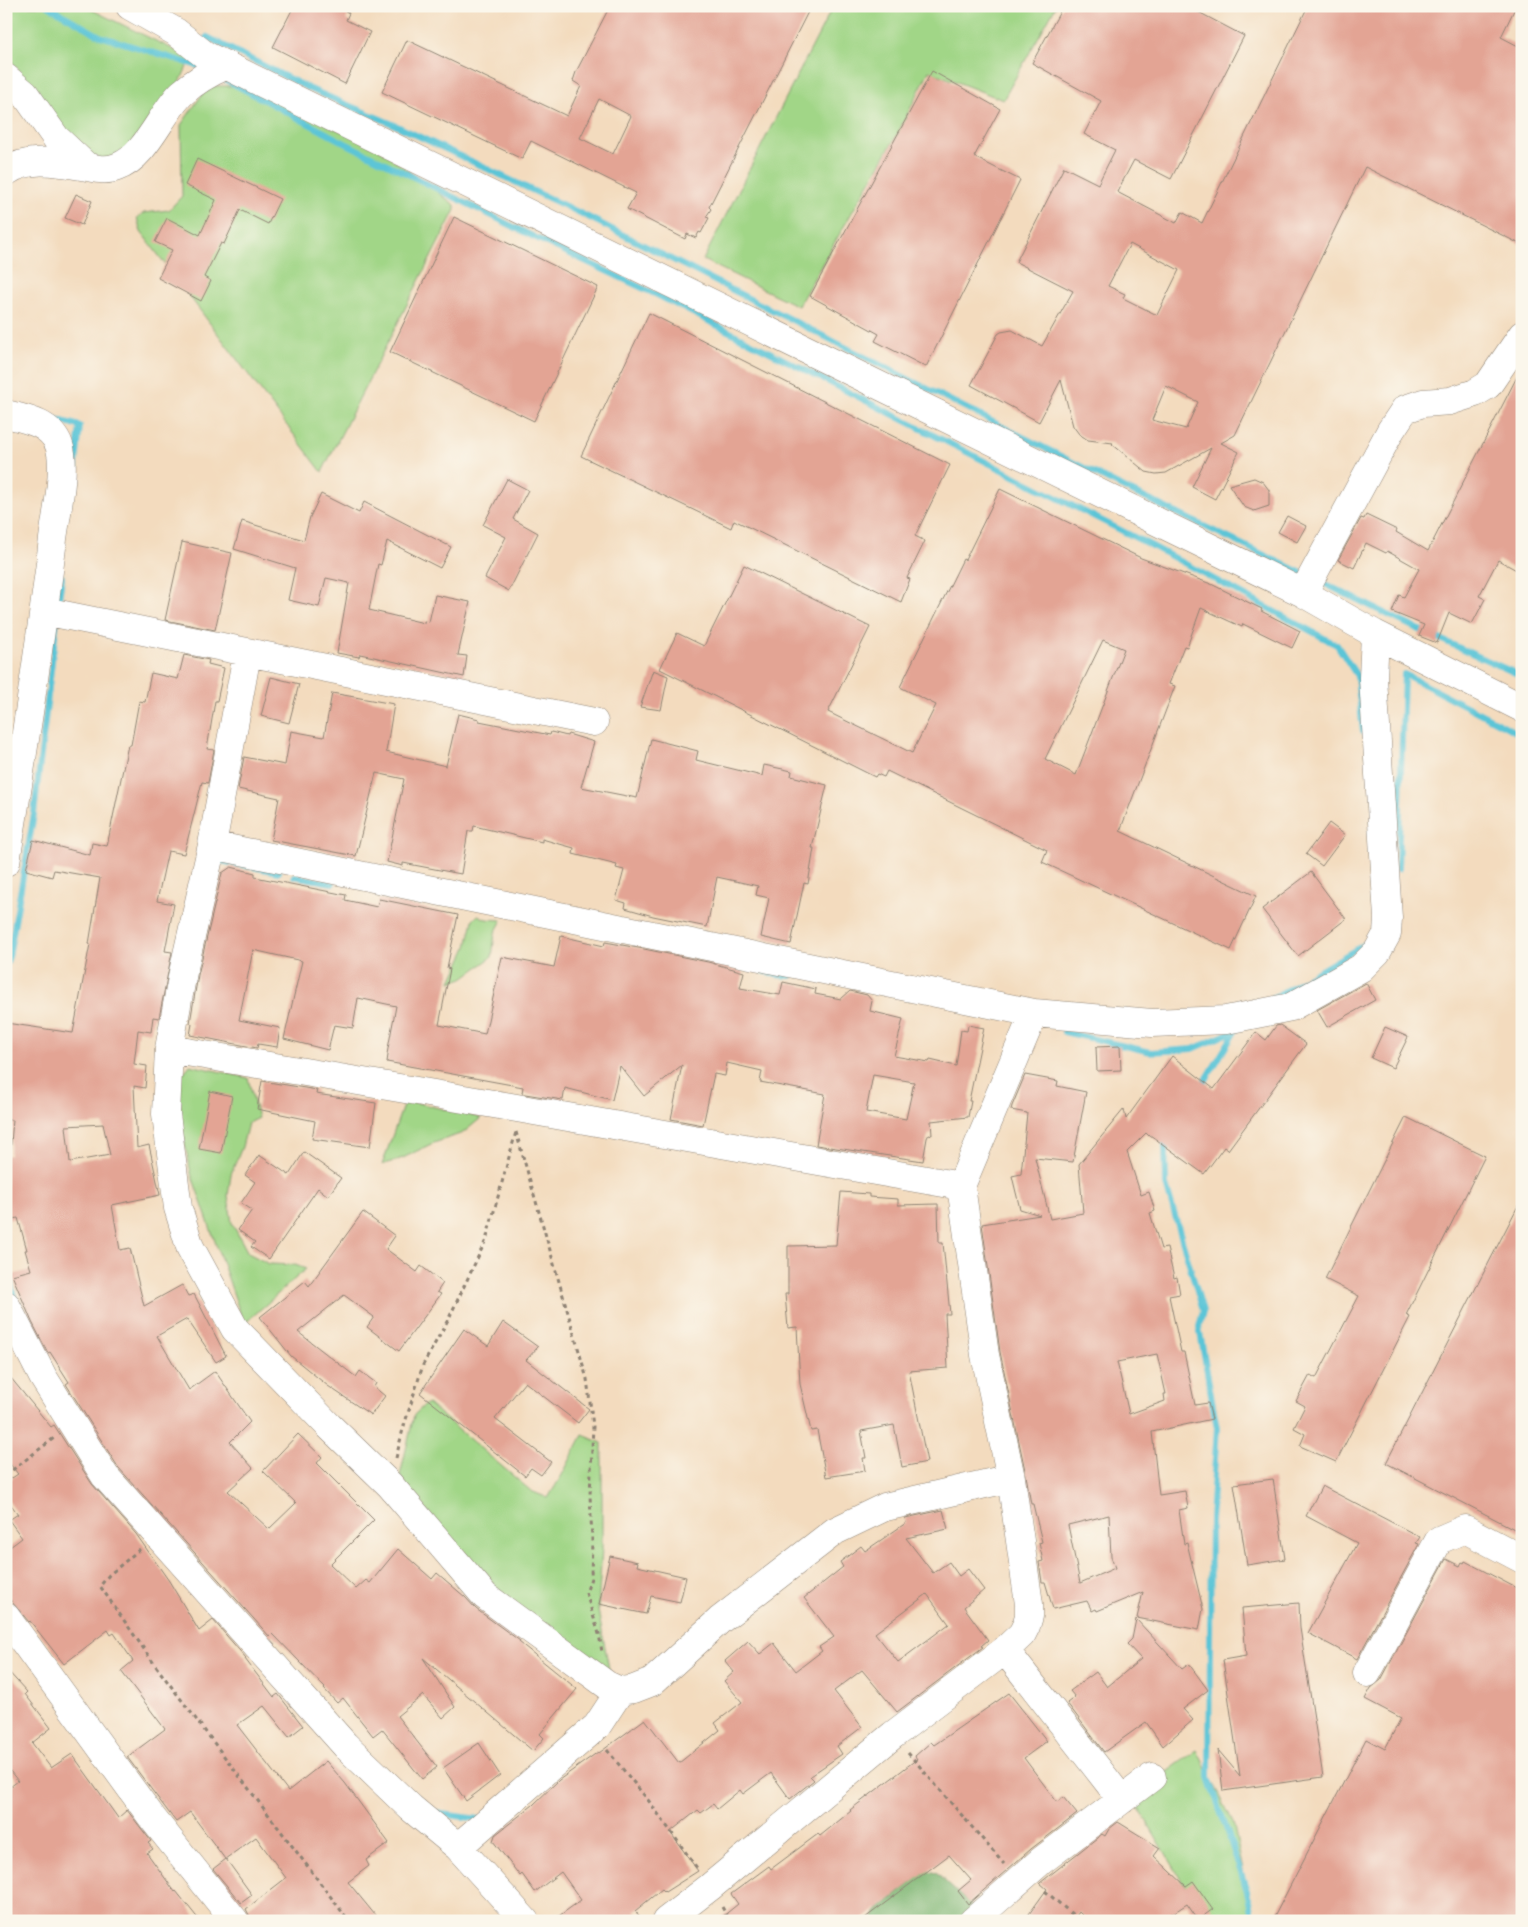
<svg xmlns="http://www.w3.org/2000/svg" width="1528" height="1927" viewBox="0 0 1528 1927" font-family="'Architects Daughter',sans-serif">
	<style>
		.green { fill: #a1d687; stroke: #668059 }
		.forest { fill: #80b774; stroke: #567150 }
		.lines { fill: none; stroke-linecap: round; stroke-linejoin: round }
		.stream { stroke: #5bc5d7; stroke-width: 6 }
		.building { fill: #e3a494; fill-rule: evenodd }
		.minor-casing { stroke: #8f8374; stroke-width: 29 }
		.path { stroke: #8f8374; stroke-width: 3; stroke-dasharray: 4 4; stroke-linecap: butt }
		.minor { stroke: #fff; stroke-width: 28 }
	</style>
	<rect width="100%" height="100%" fill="#fbf7ec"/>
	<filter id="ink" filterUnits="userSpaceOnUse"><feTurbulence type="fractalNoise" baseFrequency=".02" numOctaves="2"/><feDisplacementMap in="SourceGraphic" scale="10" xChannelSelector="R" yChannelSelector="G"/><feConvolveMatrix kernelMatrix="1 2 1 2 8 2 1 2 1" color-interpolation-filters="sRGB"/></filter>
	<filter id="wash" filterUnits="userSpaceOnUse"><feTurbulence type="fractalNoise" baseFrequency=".0096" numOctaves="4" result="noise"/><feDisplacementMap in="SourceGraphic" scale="20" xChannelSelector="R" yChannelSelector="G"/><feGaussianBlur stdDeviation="1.12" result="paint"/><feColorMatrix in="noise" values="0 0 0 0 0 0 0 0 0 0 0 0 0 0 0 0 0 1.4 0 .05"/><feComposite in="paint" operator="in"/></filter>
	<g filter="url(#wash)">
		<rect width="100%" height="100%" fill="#f3dbbe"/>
		<path class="green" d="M 6,6 L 84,6 L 191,58 L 175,93 L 127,154 L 90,162 L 6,54 Z
			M 833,6 L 1056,6 L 1003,100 L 929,71 L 899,131 L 798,306 L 703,260 Z
			M 208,86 L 247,86 L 382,151 L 455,205 L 455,210 L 322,472 L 141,232 L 137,218 L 144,213 L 169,210 L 182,196 L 181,125 Z
			M 478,915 L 486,919 L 502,920 L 495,933 L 492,957 L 463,978 L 451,982 L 467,947 L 473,920 Z
			M 190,1065 L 248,1078 L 258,1118 L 248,1123 L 242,1147 L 231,1174 L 228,1196 L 232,1223 L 248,1253 L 269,1264 L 295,1265 L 306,1269 L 244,1324 L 191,1173 L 182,1130 L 178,1080 Z
			M 405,1100 L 481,1118 L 463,1133 L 431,1144 L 403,1158 L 382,1165 Z
			M 427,1403 L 531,1491 L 548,1498 L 562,1475 L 583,1435 L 602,1443 L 602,1548 L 598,1610 L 610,1674 L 511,1607 L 399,1480 L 414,1415 Z
			M 1197,1750 L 1233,1822 L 1247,1890 L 1256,1921 L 1204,1921 L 1199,1909 L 1134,1800 L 1157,1779 Z"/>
		<path class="forest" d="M 927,1870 L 936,1873 L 975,1909 L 978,1921 L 874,1921 L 874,1916 L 877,1911 Z"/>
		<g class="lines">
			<path class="stream" d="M 48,6 L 100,36 L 201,67
				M 207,37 L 308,88 L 395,125 L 580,213 L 1120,486 L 1306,575
				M 226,80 L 345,143 L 532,236 L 657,295 L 1152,546 L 1337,645 L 1357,676 L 1363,732
				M 51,418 L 80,426 L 75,472
				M 1317,580 L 1411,626 L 1522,676
				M 58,606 L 62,577
				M 215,860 L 279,872
				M 1398,869 L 1404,674 L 1522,735
				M 294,876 L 333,883
				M 6,965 L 9,956 L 34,814 L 57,619
				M 763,971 L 776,975 L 790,976
				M 1271,999 L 1372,940
				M 1064,1032 L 1151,1052 L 1193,1049 L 1236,1030
				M 1201,1088 L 1236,1030
				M 1165,1139 L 1166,1185 L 1203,1311 L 1199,1327 L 1217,1428 L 1211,1519 L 1209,1777 L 1247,1891 L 1253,1921
				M 6,1268 L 15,1300
				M 434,1813 L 479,1819"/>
		</g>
		<g id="blocks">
			<path class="building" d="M 294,6 L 336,6 L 349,13 L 346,20 L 370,32 L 345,84 L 273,47 Z
				M 610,6 L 811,6 L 709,207 L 711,209 L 706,217 L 709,218 L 701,233 L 699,232 L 696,238 L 687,234 L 685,239 L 627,209 L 636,193 L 531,141 L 522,159 L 382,92 L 407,40 L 567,116 L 581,86 L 573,81 L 576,72 ZM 599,99 L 631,116 L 613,154 L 580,138 Z
				M 1063,6 L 1187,6 L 1244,36 L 1171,179 L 1134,160 L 1117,192 L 1176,223 L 1182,212 L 1202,223 L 1308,6 L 1516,6 L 1501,37 L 1522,48 L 1522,245 L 1365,167 L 1235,435 L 1221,443 L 1239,452 L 1215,499 L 1192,487 L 1211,448 L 1166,473 L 1156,474 L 1146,472 L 1112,444 L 1113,443 L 1088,440 L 1079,434 L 1073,426 L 1061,380 L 1039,422 L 971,385 L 998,334 L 1001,332 L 1012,330 L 1042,346 L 1073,291 L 1016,262 L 1064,167 L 1098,184 L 1115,150 L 1084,134 L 1101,101 L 1032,63 ZM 1130,244 L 1179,270 L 1157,315 L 1123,298 L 1125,294 L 1108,286 ZM 1166,386 L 1198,402 L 1186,429 L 1152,420 Z
				M 932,71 L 1000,109 L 974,157 L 1020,180 L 926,367 L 875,341 L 879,334 L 810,296 Z
				M 197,159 L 280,199 L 268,224 L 240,210 L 224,244 L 221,243 L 204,277 L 211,281 L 201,301 L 158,278 L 172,250 L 155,242 L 167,218 L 200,235 L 216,200 L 185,185 Z
				M 76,194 L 92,201 L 82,225 L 65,218 Z
				M 454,217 L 598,287 L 534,421 L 390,352 Z
				M 649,313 L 950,465 L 915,536 L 925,541 L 907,578 L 910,579 L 901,602 L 734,520 L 731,528 L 581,456 Z
				M 1522,367 L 1522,573 L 1498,560 L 1479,596 L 1485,599 L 1472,624 L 1449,613 L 1437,643 L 1419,636 L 1424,625 L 1392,612 L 1399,595 L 1404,597 L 1419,569 L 1387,551 L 1386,553 L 1366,543 L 1354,568 L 1338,560 L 1361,518 L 1364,519 L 1366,515 L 1397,530 L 1396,532 L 1428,551 Z
				M 1254,478 L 1263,482 L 1269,490 L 1269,506 L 1254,511 L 1244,507 L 1229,485 Z
				M 507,479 L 528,490 L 513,519 L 538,533 L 509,591 L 485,578 L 506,537 L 483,525 Z
				M 1000,489 L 1141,558 L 1211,584 L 1262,609 L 1261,611 L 1300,631 L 1292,648 L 1243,624 L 1242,627 L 1201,608 L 1187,647 L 1184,646 L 1169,684 L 1175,686 L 1120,831 L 1256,896 L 1231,950 L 1042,862 L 1047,850 L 887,771 L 884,777 L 877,774 L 875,777 L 660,669 L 677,633 L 704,646 L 744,565 L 870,627 L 828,712 L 912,753 L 936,705 L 900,687 L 963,559 L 965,560 ZM 1103,640 L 1124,649 L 1076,775 L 1045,759 Z
				M 321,494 L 359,513 L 364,502 L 451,547 L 440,568 L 387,541 L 381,565 L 378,564 L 369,610 L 424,623 L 424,621 L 429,622 L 435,595 L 470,602 L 458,655 L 467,656 L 464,677 L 360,654 L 359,657 L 337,653 L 349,583 L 326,578 L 319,607 L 288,600 L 295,568 L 234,549 L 242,521 L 304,540 L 310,517 Z
				M 1287,516 L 1306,526 L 1297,542 L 1278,532 Z
				M 182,542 L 232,553 L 215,630 L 165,620 Z
				M 184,655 L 209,660 L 208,664 L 224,668 L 217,701 L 215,701 L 207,749 L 214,750 L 208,783 L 202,782 L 184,854 L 168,851 L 157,901 L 174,904 L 165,951 L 172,952 L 159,1018 L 153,1017 L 151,1032 L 138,1030 L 134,1064 L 147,1066 L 145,1088 L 134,1086 L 137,1148 L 149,1145 L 160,1195 L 112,1205 L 120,1250 L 130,1248 L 144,1306 L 182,1285 L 188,1296 L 194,1294 L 226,1356 L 216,1362 L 187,1319 L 157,1336 L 189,1390 L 215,1371 L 250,1422 L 230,1442 L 253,1468 L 228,1491 L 269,1529 L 296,1503 L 263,1471 L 298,1434 L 322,1457 L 317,1463 L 374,1520 L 330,1564 L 356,1589 L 366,1580 L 370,1583 L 398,1549 L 432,1579 L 437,1573 L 465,1597 L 476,1609 L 520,1641 L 519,1642 L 577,1689 L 540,1734 L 544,1738 L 533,1751 L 423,1658 L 455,1707 L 443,1718 L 423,1695 L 397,1716 L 437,1767 L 422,1779 L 382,1729 L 373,1736 L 343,1698 L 337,1703 L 324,1689 L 325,1688 L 273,1634 L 270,1637 L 118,1467 L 66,1384 L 69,1382 L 50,1352 L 48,1353 L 32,1322 L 12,1275 L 31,1270 L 25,1250 L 27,1250 L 18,1218 L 6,1220 L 6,1156 L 10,1155 L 13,1120 L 6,1120 L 6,1023 L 73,1033 L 90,944 L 89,944 L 100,878 L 54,870 L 52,877 L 26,870 L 33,840 L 90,855 L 92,843 L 107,846 L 128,745 L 131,745 L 139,701 L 145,702 L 151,673 L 178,679 ZM 103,1124 L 110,1155 L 70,1162 L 66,1126 Z
				M 653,670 L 668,676 L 661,710 L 640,707 Z
				M 271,677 L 299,684 L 289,723 L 261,716 Z
				M 332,693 L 394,704 L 386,752 L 446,766 L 458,714 L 479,719 L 479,721 L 550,735 L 551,732 L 567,736 L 568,734 L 594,742 L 581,787 L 637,798 L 651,739 L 698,751 L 696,760 L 762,776 L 764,765 L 792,771 L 791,776 L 827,785 L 812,848 L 814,848 L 808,884 L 804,883 L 791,944 L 761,937 L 769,898 L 756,895 L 758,886 L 717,877 L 707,927 L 653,916 L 625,908 L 626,903 L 616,900 L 624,870 L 616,868 L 617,865 L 573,854 L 574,848 L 542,839 L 542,842 L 474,826 L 473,831 L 468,831 L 461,874 L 403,863 L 403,866 L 387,862 L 404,779 L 376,773 L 356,856 L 271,840 L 279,798 L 238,789 L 244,757 L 285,765 L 291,731 L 324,737 Z
				M 1329,823 L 1345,835 L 1322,866 L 1306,854 Z
				M 231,867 L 255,873 L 255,877 L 346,895 L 345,900 L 377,907 L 379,899 L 458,915 L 447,968 L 450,969 L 439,1025 L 485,1034 L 502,957 L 554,967 L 561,936 L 604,946 L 605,942 L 644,949 L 708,962 L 744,972 L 740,988 L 780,995 L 783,982 L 816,989 L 815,994 L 841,999 L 850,991 L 867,995 L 872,1001 L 870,1011 L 903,1019 L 894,1056 L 929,1062 L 930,1060 L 956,1066 L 961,1030 L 967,1031 L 968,1025 L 984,1028 L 969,1101 L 971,1101 L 968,1117 L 931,1121 L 932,1135 L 929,1134 L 927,1138 L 923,1161 L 816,1145 L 825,1094 L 760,1082 L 762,1071 L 727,1063 L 725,1076 L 714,1074 L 703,1125 L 671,1119 L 682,1065 L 644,1096 L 620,1066 L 612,1100 L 565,1088 L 563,1100 L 525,1094 L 522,1093 L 523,1087 L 387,1062 L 388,1055 L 387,1054 L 396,1006 L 358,998 L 353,1028 L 334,1025 L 328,1050 L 284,1039 L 302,961 L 253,950 L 239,1020 L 280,1028 L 277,1047 L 258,1044 L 257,1048 L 190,1035 L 192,1024 L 190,1023 L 198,975 L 222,873 ZM 873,1075 L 914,1082 L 906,1119 L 866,1112 Z
				M 1311,872 L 1346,919 L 1298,956 L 1262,909 Z
				M 1366,983 L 1375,1000 L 1327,1027 L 1317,1010 Z
				M 1280,1025 L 1306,1044 L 1228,1150 L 1224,1147 L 1204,1174 L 1150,1135 L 1149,1136 L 1146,1133 L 1127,1152 L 1141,1195 L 1149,1192 L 1155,1211 L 1150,1213 L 1161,1249 L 1167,1248 L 1174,1278 L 1177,1277 L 1180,1294 L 1169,1296 L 1181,1352 L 1184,1352 L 1195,1405 L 1208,1403 L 1212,1419 L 1152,1432 L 1159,1495 L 1185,1491 L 1188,1508 L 1179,1510 L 1184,1544 L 1187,1543 L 1203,1609 L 1199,1630 L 1137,1618 L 1143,1592 L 1097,1611 L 1096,1609 L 1092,1611 L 1087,1601 L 1053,1609 L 1045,1582 L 1042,1582 L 1039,1562 L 1043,1561 L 1039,1543 L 1042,1542 L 1033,1504 L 1031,1504 L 1026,1475 L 1000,1352 L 982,1224 L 1040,1215 L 1020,1209 L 1012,1176 L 1021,1174 L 1027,1113 L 1011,1110 L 1012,1106 L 1025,1075 L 1058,1081 L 1057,1086 L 1086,1092 L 1073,1162 L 1035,1158 L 1050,1219 L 1083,1213 L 1079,1164 L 1124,1109 L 1126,1119 L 1172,1056 L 1214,1089 L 1256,1032 L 1266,1040 L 1276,1026 ZM 1157,1354 L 1166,1394 L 1164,1394 L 1165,1401 L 1129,1414 L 1117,1362 ZM 1109,1515 L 1111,1557 L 1115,1568 L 1080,1583 L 1068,1525 Z
				M 1385,1027 L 1408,1037 L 1393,1068 L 1371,1058 Z
				M 1120,1046 L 1121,1070 L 1097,1071 L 1096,1047 Z
				M 262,1081 L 317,1090 L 316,1094 L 376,1103 L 370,1147 L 312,1139 L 315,1121 L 257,1109 Z
				M 210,1091 L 232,1096 L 221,1153 L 199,1149 Z
				M 1406,1117 L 1485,1156 L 1406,1315 L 1410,1317 L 1336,1462 L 1300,1446 L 1305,1434 L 1294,1428 L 1305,1406 L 1296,1401 L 1310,1375 L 1316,1378 L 1359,1296 L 1325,1279 Z
				M 304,1152 L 341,1178 L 328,1196 L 318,1188 L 269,1259 L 251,1247 L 255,1242 L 238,1230 L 252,1210 L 241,1203 L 255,1182 L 245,1175 L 259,1155 L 289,1175 Z
				M 841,1192 L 869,1194 L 869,1197 L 898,1199 L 898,1205 L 938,1204 L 939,1243 L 943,1243 L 950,1314 L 945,1314 L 948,1368 L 909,1371 L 927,1462 L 902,1467 L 894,1425 L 861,1431 L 866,1458 L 863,1458 L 865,1471 L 826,1477 L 817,1430 L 811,1431 L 800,1384 L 797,1327 L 788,1328 L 785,1294 L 788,1294 L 788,1246 L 836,1245 Z
				M 1522,1198 L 1522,1533 L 1386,1463 Z
				M 363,1212 L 395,1236 L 386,1249 L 417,1272 L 421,1266 L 443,1283 L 437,1292 L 441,1294 L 399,1351 L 367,1327 L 374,1317 L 344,1295 L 298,1332 L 356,1377 L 360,1371 L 376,1383 L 374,1387 L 385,1396 L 371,1415 L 328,1386 L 291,1356 L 260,1317 L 305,1281 L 309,1286 Z
				M 503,1322 L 538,1347 L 526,1360 L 589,1409 L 578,1423 L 525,1382 L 495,1419 L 551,1462 L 541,1475 L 531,1468 L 525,1476 L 420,1393 L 464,1329 L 488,1346 Z
				M 6,1372 L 51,1427 L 54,1425 L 92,1484 L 136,1534 L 169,1581 L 199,1631 L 213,1620 L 246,1658 L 245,1659 L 274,1697 L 278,1694 L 303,1726 L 289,1737 L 264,1706 L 237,1725 L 288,1791 L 326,1761 L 345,1783 L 389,1843 L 366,1860 L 369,1866 L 348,1882 L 380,1921 L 252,1921 L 246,1909 L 286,1878 L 256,1837 L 225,1859 L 190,1812 L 176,1822 L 127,1757 L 165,1729 L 121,1671 L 133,1661 L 114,1633 L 111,1635 L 108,1630 L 64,1664 L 30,1621 L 29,1622 L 6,1595 L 6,1550 L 22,1538 L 9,1520 L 18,1514 L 6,1498 L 6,1482 L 18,1474 L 6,1459 Z
				M 1273,1479 L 1285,1559 L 1247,1565 L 1234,1484 Z
				M 1322,1486 L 1420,1537 L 1416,1543 L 1419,1544 L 1357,1659 L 1308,1633 L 1357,1543 L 1306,1516 Z
				M 943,1510 L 948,1529 L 906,1538 L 933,1573 L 949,1562 L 959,1576 L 968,1569 L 984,1590 L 964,1607 L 988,1640 L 981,1646 L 983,1647 L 897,1712 L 862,1670 L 834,1691 L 862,1727 L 837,1746 L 842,1754 L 810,1776 L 814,1780 L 790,1799 L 771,1773 L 743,1794 L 740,1790 L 717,1809 L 713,1804 L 701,1813 L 698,1810 L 670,1832 L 698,1871 L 665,1892 L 662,1889 L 635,1911 L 644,1921 L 552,1921 L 581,1900 L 561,1872 L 535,1892 L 522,1874 L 520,1876 L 493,1841 L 495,1835 L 533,1805 L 559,1780 L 598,1752 L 599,1753 L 645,1719 L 679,1763 L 720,1730 L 715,1723 L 742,1702 L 724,1681 L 734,1672 L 725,1661 L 748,1641 L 760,1654 L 774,1643 L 796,1671 L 822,1651 L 819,1647 L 834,1637 L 804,1598 L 843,1567 L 840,1562 L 861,1546 L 865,1551 L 906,1523 L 905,1518 ZM 927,1594 L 949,1624 L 898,1662 L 875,1633 Z
				M 610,1556 L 638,1562 L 637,1566 L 686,1577 L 680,1602 L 651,1596 L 646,1614 L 599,1604 Z
				M 1446,1559 L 1460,1566 L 1462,1562 L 1464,1563 L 1465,1561 L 1522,1591 L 1522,1921 L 1272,1921 L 1366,1739 L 1385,1749 L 1401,1718 L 1365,1699 L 1371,1688 L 1381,1680 Z
				M 1299,1603 L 1300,1628 L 1323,1777 L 1223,1791 L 1218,1750 L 1240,1776 L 1223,1660 L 1246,1656 L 1242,1608 Z
				M 1136,1619 L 1182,1669 L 1189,1664 L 1208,1690 L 1183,1709 L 1193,1720 L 1163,1746 L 1146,1722 L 1104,1752 L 1067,1703 L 1075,1697 L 1070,1691 L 1096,1672 L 1107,1687 L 1141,1659 L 1127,1644 L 1132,1639 Z
				M 6,1669 L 27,1692 L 25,1694 L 51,1728 L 32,1743 L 51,1768 L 72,1754 L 118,1818 L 127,1810 L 151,1841 L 148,1843 L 153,1849 L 147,1853 L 175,1892 L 176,1891 L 200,1921 L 6,1921 L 6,1790 L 18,1781 L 6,1766 Z
				M 1009,1693 L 1047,1741 L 1024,1758 L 1057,1802 L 1063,1797 L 1077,1814 L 1031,1849 L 968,1904 L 958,1891 L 971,1880 L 949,1855 L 861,1921 L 717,1921 L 738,1904 L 731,1894 L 769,1866 L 771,1869 L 818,1834 L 820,1836 L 851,1811 L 850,1810 L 917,1759 L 915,1756 L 931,1742 L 934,1745 Z
				M 479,1743 L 500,1775 L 466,1801 L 443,1768 Z
				M 1118,1822 L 1160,1848 L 1154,1856 L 1186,1886 L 1193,1881 L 1213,1909 L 1198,1920 L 1187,1904 L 1161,1921 L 1088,1921 L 1079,1912 L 1073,1921 L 1024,1921 L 1047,1889 L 1040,1883 L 1102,1834 L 1105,1836 L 1109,1829 Z
				M 226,1859 L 252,1895 L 241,1903 L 213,1869 Z"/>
		</g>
	</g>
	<g filter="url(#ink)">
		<use href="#blocks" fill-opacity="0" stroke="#8f8374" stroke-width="1"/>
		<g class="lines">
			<g class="minor-casing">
				<path id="minor" d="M 130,6 L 176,32 L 205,55 L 1303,593 L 1375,634 L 1522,708
					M 6,78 L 25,94 L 56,138 L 87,167
					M 6,172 C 30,155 61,163 88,167 C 98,169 107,171 117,167 C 146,157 161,113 182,93 C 195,81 211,72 227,65
					M 6,414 C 26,419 51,423 59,445 C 67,467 56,515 53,539 C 40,647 23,754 6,862
					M 1303,593 L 1391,430 L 1405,409 L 1423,403 L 1450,401 L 1475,393 L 1488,385 L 1522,335
					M 44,611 L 594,722
					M 247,654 L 212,845 L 183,972 L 169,1049 L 166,1114 L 178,1208 L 190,1247 L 235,1329 L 329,1426 L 390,1485 L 485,1596 L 607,1685 L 620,1691
					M 212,845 L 1034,1013 L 1152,1023 L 1226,1020 L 1291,1007 L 1361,968 L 1377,952 L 1387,934 L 1388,918 L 1373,678 L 1375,634
					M 169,1049 L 511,1107 L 961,1186
					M 6,1305 L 43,1377 L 105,1476 L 345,1745 L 411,1808 L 458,1847 L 525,1921
					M 6,1617 L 153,1819 L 235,1921
					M 1005,1650 L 1122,1800
					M 1367,1673 L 1439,1540 L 1465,1529 L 1522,1559
					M 458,1847 L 597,1726 L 620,1691 L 634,1689 L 652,1682 L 720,1620 L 835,1531 L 885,1507 L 1011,1478
					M 666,1921 L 710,1887 L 893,1735 L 1005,1650 L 1022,1634 L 1026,1626 L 1029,1616 L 1029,1604 L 1011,1478 L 985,1355 L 961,1186 L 1034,1013
					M 973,1921 L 1041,1861 L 1152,1777"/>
			</g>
			<path class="path" d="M 516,1132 L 587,1379 L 593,1426 L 590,1495 L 592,1540 L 591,1578 L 586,1593 L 599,1634 L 602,1652
				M 396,1458 L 403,1429 L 423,1365 L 449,1318 L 486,1240 L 516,1132
				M 6,1475 L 54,1438
				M 140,1549 L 109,1575 L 100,1586 L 155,1665 L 349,1921
				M 607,1750 L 648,1800 L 697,1868
				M 908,1753 L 1004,1864
				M 1045,1891 L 1080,1921
				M 722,1907 L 730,1921"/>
			<use href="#minor" class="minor"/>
		</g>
	</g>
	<rect width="1528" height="1927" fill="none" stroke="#fbf7ec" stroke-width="25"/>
</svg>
